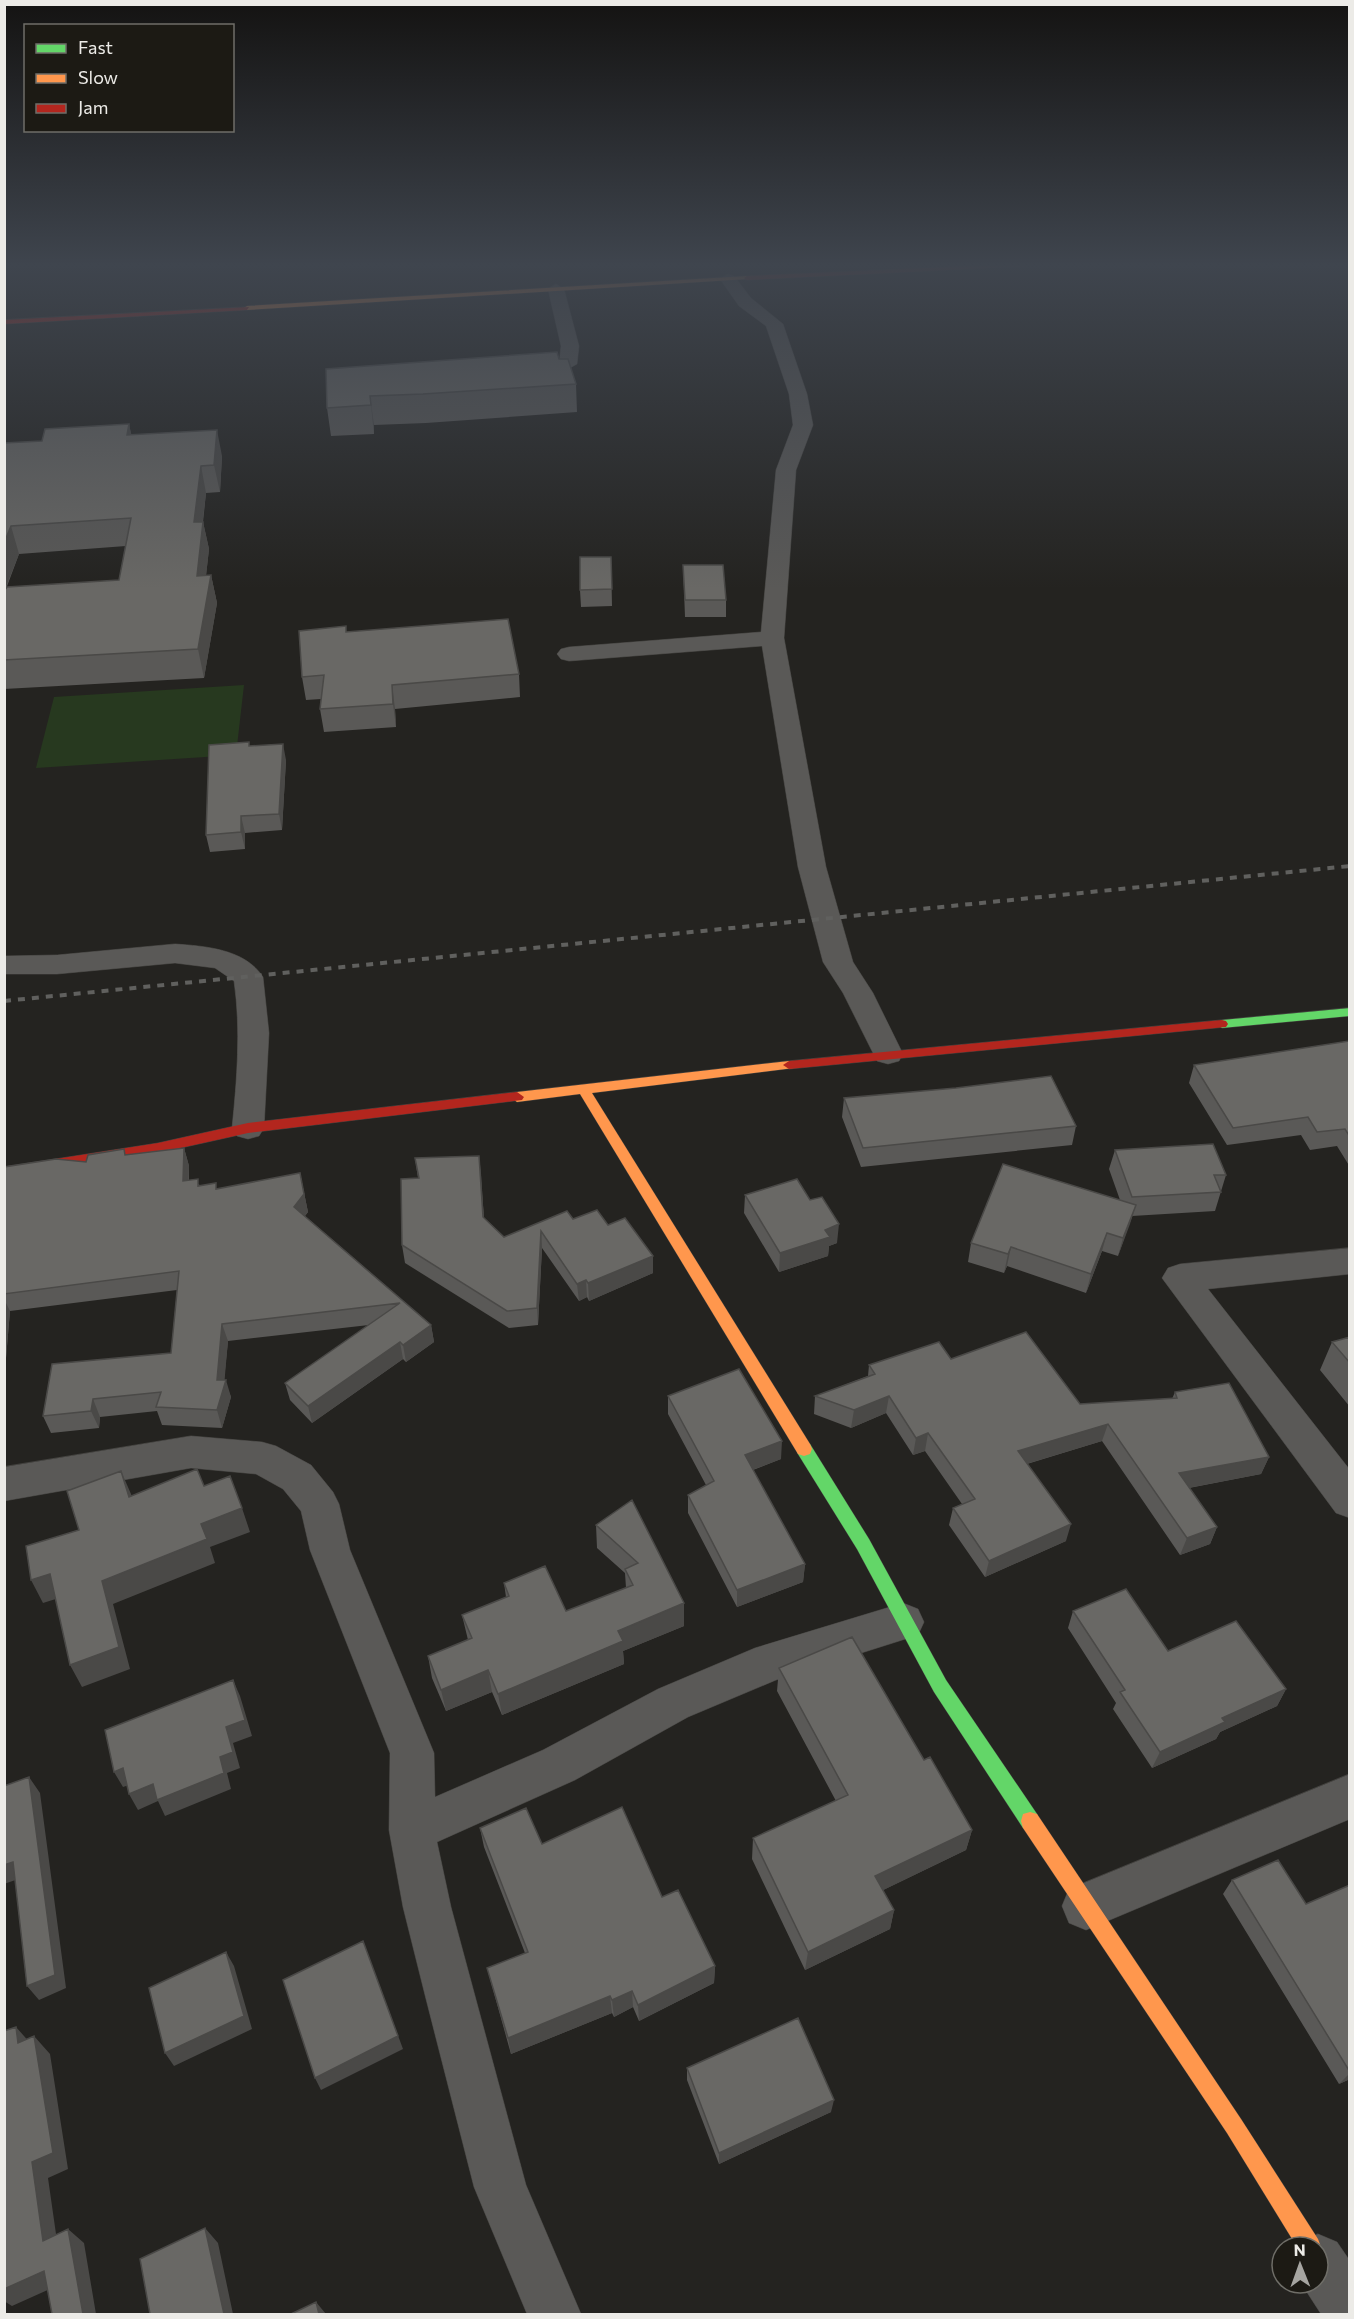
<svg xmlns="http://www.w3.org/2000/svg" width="1354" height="2319" viewBox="0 0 1354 2319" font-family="Commissioner,sans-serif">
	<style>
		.green { fill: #27391f }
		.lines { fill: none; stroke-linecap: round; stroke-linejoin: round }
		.street-casing { stroke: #42413e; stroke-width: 1 }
		.fast-casing { stroke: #42413e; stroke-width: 1 }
		.slow-casing { stroke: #42413e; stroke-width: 1 }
		.jam-casing { stroke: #42413e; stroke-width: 1 }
		.street { fill: #5a5957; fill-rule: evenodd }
		.fast { fill: #63d668; fill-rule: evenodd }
		.slow { fill: #ff974d; fill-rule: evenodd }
		.jam { fill: #b3261e; fill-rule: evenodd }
		.rail { stroke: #60605e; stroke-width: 4; stroke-dasharray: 7 7; stroke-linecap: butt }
		.wall { fill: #5a5957; fill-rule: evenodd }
		.shaded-wall { fill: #4a4947 }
		.building { fill: #696865; stroke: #4a4947; stroke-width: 1.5 }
	</style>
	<rect width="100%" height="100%" fill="#242320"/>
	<path class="green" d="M 244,685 L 236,755 L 36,768 L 54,697 Z"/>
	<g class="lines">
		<g class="street-casing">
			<path id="street" d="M 728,274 L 734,276 L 751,298 L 783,324 L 807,394 L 813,425 L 796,470 L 784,638 L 826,867 L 853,962 L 873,993 L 903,1054 L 899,1061 L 888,1064 L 877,1061 L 843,993 L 823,962 L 798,867 L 762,646 L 569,661 L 561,659 L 557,654 L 561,649 L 569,647 L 761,632 L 776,470 L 793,425 L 789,394 L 766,326 L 739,306 L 720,279 Z
				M 556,284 L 564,289 L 579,346 L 577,364 L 568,369 L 559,364 L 561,346 L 548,289 Z
				M 175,944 C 205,946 245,949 263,977 L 269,1033 L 264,1128 L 259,1136 L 248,1139 L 237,1136 L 232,1128 C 237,1079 241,1030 234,981 L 215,968 L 175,963 L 57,974 L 4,974 L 4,956 L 57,955 Z
				M 1350,1248 L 1350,1274 L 1208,1289 L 1350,1470 L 1350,1518 L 1336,1513 L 1162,1278 L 1168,1268 L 1180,1264 Z
				M 191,1436 L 262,1442 L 276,1446 L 311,1465 L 333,1492 L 339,1504 L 350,1550 L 434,1753 L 435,1797 L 543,1750 L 658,1689 L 755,1648 L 903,1603 L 918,1609 L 924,1622 L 918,1635 L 776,1680 L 688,1717 L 575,1780 L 437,1842 L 451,1907 L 526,2185 L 581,2314 L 527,2314 L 474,2187 L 426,1999 L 403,1907 L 389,1830 L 390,1753 L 310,1550 L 301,1511 L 283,1489 L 256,1474 L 191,1468 L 4,1501 L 4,1467 Z
				M 1350,1774 L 1350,1819 L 1086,1930 L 1069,1923 L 1062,1906 L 1069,1889 Z
				M 1318,2234 L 1337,2242 L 1350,2261 L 1350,2314 L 1321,2314 L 1301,2283 L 1318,2283 L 1318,2247 L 1297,2247 L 1299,2242 Z"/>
		</g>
		<g class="fast-casing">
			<path id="fast" d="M 1350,1008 L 1350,1016 L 1222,1028 L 1216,1024 L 1222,1020 Z
				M 804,1442 L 810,1444 L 869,1539 L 946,1680 L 1037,1814 L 1039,1821 L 1037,1828 L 1030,1830 L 1023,1828 L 934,1692 L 857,1549 L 798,1454 L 796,1449 L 798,1444 Z"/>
		</g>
		<g class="slow-casing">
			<path id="slow" d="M 747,276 L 749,279 L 247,310 L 244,308 L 247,306 Z
				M 789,1061 L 795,1065 L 794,1068 L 592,1093 L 810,1444 L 812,1449 L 810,1454 L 804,1456 L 798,1454 L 580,1094 L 517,1102 L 510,1097 L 517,1092 Z
				M 1030,1812 L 1037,1814 L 1241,2119 L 1318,2239 L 1321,2247 L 1318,2254 L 1318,2247 L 1297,2247 L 1227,2133 L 1023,1828 L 1021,1821 L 1023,1814 Z"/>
		</g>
		<g class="jam-casing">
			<path id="jam" d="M 1012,264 L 1068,264 L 747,280 L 744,278 L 747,276 Z
				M 249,307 L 247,310 L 4,324 L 4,320 Z
				M 1222,1020 L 1226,1021 L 1228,1024 L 1226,1027 L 789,1069 L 783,1065 L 789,1061 Z
				M 517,1092 L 524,1097 L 522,1100 L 248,1133 L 158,1153 L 4,1177 L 4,1167 L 158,1143 L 248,1123 Z"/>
		</g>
		<use href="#street" class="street"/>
		<use href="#fast" class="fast"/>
		<use href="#slow" class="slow"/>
		<use href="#jam" class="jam"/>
		<path class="rail" d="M 4,1001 L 1350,866"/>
	</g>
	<path class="wall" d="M 559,359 L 576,384 L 577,412 L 426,423 L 374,425 L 374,434 L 331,436 L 327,408 L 326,369 Z
		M 129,424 L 131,435 L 222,456 L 220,492 L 206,493 L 203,522 L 209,549 L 206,575 L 211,575 L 217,603 L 204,678 L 4,689 L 4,443 L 42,441 ZM 126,546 L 119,580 L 6,589 L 19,554 Z
		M 611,557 L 612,606 L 581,607 L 580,590 Z
		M 683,565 L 726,600 L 726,617 L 685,617 Z
		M 346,632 L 519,674 L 520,697 L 395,709 L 396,727 L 324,732 L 320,709 L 321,699 L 306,700 L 302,677 Z
		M 250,746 L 286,760 L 282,830 L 245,833 L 245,849 L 210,852 L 206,835 Z
		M 1350,1042 L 1350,1167 L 1337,1146 L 1310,1150 L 1301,1135 L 1227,1145 L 1189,1083 L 1194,1065 Z
		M 844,1098 L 1076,1126 L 1072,1145 L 861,1167 L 842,1117 Z
		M 184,1148 L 189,1166 L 189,1180 L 200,1185 L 218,1189 L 300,1173 L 308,1212 L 305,1216 L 431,1325 L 434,1342 L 406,1362 L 403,1359 L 312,1423 L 290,1400 L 285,1383 L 369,1325 L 228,1341 L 224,1380 L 231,1397 L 222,1428 L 162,1425 L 157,1411 L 100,1417 L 99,1428 L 51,1433 L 43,1416 L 171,1353 L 177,1290 L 10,1311 L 6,1358 L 4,1358 L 4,1167 L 86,1162 L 126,1155 Z
		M 1115,1150 L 1226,1175 L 1215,1211 L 1132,1216 L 1118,1256 L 1102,1251 L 1086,1293 L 1007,1266 L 1004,1273 L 968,1262 L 971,1243 L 1120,1200 L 1109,1169 Z
		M 479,1156 L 484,1218 L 504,1237 L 573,1219 L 608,1225 L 653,1256 L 653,1273 L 589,1301 L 587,1297 L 579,1301 L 542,1248 L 538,1325 L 509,1328 L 405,1263 L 402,1245 L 418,1178 L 415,1158 Z
		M 745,1195 L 810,1200 L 837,1243 L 829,1246 L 828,1256 L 779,1272 L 744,1213 Z
		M 1350,1337 L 1350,1407 L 1320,1370 L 1332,1342 Z
		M 951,1359 L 1080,1404 L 1172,1399 L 1175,1392 L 1269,1457 L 1261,1474 L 1189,1488 L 1217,1527 L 1210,1544 L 1180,1555 L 1102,1441 L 1027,1464 L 1066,1541 L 985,1577 L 949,1525 L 953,1508 L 962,1504 L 925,1451 L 913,1455 L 886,1413 L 851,1428 L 814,1414 L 815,1396 L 868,1376 L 869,1365 Z
		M 668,1396 L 781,1459 L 753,1470 L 805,1564 L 803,1582 L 737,1607 L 688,1513 L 688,1495 L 706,1485 L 668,1414 Z
		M 596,1525 L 684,1603 L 684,1626 L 623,1651 L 624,1664 L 502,1715 L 492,1692 L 446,1711 L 432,1678 L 428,1656 L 468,1640 L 462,1615 L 506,1597 L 504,1583 L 566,1611 L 626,1588 L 625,1573 L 597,1548 Z
		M 1073,1611 L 1168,1651 L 1286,1689 L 1277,1706 L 1220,1732 L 1216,1739 L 1152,1768 L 1113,1709 L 1116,1703 L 1068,1628 Z
		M 779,1668 L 924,1760 L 972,1830 L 966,1850 L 883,1890 L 894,1910 L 890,1929 L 805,1970 L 752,1859 L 753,1838 L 836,1801 L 777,1691 Z
		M 480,1828 L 542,1844 L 662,1897 L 715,1966 L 714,1983 L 639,2021 L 633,2007 L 614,2017 L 612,2013 L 511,2054 L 487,1968 L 525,1953 L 484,1847 Z
		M 1232,1880 L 1306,1904 L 1350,1885 L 1350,2079 L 1339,2084 L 1223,1894 Z
		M 687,2068 L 831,2112 L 719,2164 L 687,2080 Z"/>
	<path class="shaded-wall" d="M 370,396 L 374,425 L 374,434 L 371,405 Z
		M 129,424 L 135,450 L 127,435 Z
		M 217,430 L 222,456 L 220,492 L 214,465 Z
		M 201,466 L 206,493 L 201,535 L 203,522 L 209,549 L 203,604 L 197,576 L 194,522 Z
		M 11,526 L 19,554 L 4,592 L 4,543 Z
		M 211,575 L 217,603 L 204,678 L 198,649 Z
		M 392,685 L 395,709 L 396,727 L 393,704 Z
		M 283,744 L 286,760 L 282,830 L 279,814 Z
		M 241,816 L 245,833 L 245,849 L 241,832 Z
		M 184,1148 L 189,1166 L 188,1198 L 183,1181 Z
		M 479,1156 L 481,1173 L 485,1234 L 483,1217 Z
		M 300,1173 L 308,1212 L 298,1224 L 294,1207 Z
		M 1136,1205 L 1130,1224 L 1118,1256 L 1123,1238 Z
		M 839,1224 L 837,1243 L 829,1246 L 828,1256 L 779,1272 L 780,1253 L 825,1230 Z
		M 541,1231 L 542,1248 L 538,1325 L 537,1308 Z
		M 1107,1233 L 1102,1251 L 1086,1293 L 1091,1274 Z
		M 1011,1247 L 1007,1266 L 1004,1273 L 1008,1254 Z
		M 653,1256 L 653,1273 L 589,1301 L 588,1283 Z
		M 586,1280 L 587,1297 L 579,1301 L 577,1284 Z
		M 4,1299 L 10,1311 L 6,1358 L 4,1358 Z
		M 222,1324 L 228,1341 L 224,1386 L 226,1380 L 231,1397 L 222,1428 L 217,1410 L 217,1380 Z
		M 431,1325 L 434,1342 L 406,1362 L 403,1345 Z
		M 400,1342 L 403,1359 L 312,1423 L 308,1406 Z
		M 889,1396 L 886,1413 L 851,1428 L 854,1410 Z
		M 93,1399 L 100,1417 L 99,1428 L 91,1411 Z
		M 1108,1424 L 1102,1441 L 1013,1468 L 1018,1451 Z
		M 928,1433 L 925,1451 L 913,1455 L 916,1438 Z
		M 782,1441 L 781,1459 L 744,1473 L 745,1455 Z
		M 1269,1457 L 1261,1474 L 1172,1491 L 1179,1473 Z
		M 121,1471 L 131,1494 L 139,1520 L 129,1497 Z
		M 242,1508 L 250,1532 L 210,1547 L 215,1563 L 113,1604 L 130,1669 L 82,1687 L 70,1665 L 102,1581 L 201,1524 Z
		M 1071,1524 L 1066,1541 L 985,1577 L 989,1561 Z
		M 1217,1527 L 1210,1544 L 1180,1555 L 1187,1538 Z
		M 805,1564 L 803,1582 L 737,1607 L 737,1590 Z
		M 50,1574 L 62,1597 L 43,1603 L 31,1580 Z
		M 684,1603 L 684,1626 L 623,1651 L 624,1664 L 502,1715 L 498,1694 L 618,1631 Z
		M 488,1670 L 492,1692 L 446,1711 L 441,1690 Z
		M 233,1680 L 240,1696 L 252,1736 L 233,1743 L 240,1768 L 227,1773 L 231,1789 L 165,1816 L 158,1801 L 138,1810 L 129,1794 L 220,1757 L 226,1727 Z
		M 1286,1689 L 1277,1706 L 1220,1732 L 1216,1739 L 1152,1768 L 1160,1752 L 1222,1718 Z
		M 123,1768 L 132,1784 L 123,1787 L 114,1772 Z
		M 29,1777 L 40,1793 L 66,1988 L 39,2000 L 27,1986 Z
		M 972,1830 L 966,1850 L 871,1896 L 875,1876 Z
		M 13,1862 L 24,1877 L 4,1884 L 4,1865 Z
		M 894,1910 L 890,1929 L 805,1970 L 808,1952 Z
		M 363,1941 L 403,2049 L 321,2090 L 315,2078 Z
		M 226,1952 L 234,1966 L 252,2029 L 174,2066 L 165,2053 Z
		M 715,1966 L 714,1983 L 639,2021 L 638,2005 Z
		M 632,1991 L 633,2007 L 614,2017 L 612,2000 Z
		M 610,1996 L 612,2013 L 511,2054 L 508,2038 Z
		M 16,2027 L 32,2045 L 18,2043 Z
		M 34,2036 L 50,2054 L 68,2169 L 48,2178 L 59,2255 L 43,2241 L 32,2162 Z
		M 1350,2073 L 1350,2079 L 1339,2084 Z
		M 834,2100 L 831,2112 L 719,2164 L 719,2153 Z
		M 205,2228 L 218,2243 L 233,2314 L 224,2314 Z
		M 68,2229 L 84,2243 L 96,2314 L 83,2314 Z
		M 44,2271 L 61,2284 L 12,2306 L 4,2301 L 4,2289 Z
		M 316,2302 L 326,2314 L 319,2314 Z"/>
	<path class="building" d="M 557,352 L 559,359 L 568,359 L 576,384 L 423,394 L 370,396 L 371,405 L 327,408 L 326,369 Z
		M 129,424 L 127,435 L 217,430 L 214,465 L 201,466 L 194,522 L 203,522 L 197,576 L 211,575 L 198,649 L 4,660 L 4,591 L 7,587 L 119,580 L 131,518 L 11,526 L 4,543 L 4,443 L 42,441 L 45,429 Z
		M 580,557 L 611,557 L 612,589 L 580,590 Z
		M 683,565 L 723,565 L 726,600 L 685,600 Z
		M 508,619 L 519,674 L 392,685 L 393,704 L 320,709 L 324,675 L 302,677 L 299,631 L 346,626 L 346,632 Z
		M 249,742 L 249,746 L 283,744 L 279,814 L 241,816 L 241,832 L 206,835 L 209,745 Z
		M 1349,1041 L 1350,1042 L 1350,1137 L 1345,1129 L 1317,1132 L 1308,1117 L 1233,1128 L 1194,1065 Z
		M 1051,1076 L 1076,1126 L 863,1148 L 844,1098 L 956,1088 Z
		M 1213,1144 L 1226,1175 L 1214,1175 L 1221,1192 L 1132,1197 L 1115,1150 Z
		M 184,1148 L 183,1181 L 198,1179 L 198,1186 L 216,1183 L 216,1189 L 300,1173 L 304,1194 L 294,1207 L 431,1325 L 403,1345 L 400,1342 L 308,1406 L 285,1383 L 400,1303 L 222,1324 L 217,1380 L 226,1380 L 217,1410 L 156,1407 L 161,1392 L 93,1399 L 91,1411 L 43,1416 L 52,1364 L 171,1353 L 179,1271 L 4,1294 L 4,1167 L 56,1159 L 86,1162 L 88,1155 L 124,1149 L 125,1155 Z
		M 479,1156 L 483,1217 L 504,1237 L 567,1211 L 573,1219 L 597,1210 L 608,1225 L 625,1218 L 653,1256 L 588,1283 L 586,1280 L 577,1284 L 541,1231 L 537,1308 L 507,1311 L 402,1245 L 401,1179 L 419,1178 L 415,1158 Z
		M 1003,1164 L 1136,1205 L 1123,1238 L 1107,1233 L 1091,1274 L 1011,1247 L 1008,1254 L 971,1243 Z
		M 797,1179 L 810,1200 L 822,1197 L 839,1224 L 825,1230 L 830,1237 L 780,1253 L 745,1195 Z
		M 1026,1332 L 1080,1404 L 1177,1398 L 1175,1392 L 1229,1383 L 1269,1457 L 1179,1473 L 1217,1527 L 1187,1538 L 1108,1424 L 1018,1451 L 1071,1524 L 989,1561 L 953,1508 L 975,1499 L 928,1433 L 916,1438 L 889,1396 L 854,1410 L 815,1396 L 875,1374 L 869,1365 L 939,1342 L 951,1359 Z
		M 1350,1337 L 1350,1363 L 1332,1342 Z
		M 739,1369 L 782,1441 L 745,1455 L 805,1564 L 737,1590 L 688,1495 L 714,1481 L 668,1396 Z
		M 197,1469 L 204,1486 L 230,1476 L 242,1508 L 201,1524 L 207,1539 L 102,1581 L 119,1647 L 70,1665 L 50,1574 L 31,1580 L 26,1546 L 79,1530 L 67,1491 L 121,1471 L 129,1497 Z
		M 632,1500 L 684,1603 L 618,1631 L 623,1641 L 498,1694 L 488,1670 L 441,1690 L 428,1656 L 472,1638 L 462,1615 L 509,1596 L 504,1583 L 545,1566 L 566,1611 L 633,1585 L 625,1569 L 638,1563 L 596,1525 Z
		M 1126,1589 L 1168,1651 L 1236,1621 L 1286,1689 L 1222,1718 L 1225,1722 L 1160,1752 L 1120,1692 L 1125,1690 L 1073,1611 Z
		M 852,1637 L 924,1760 L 930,1757 L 972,1830 L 875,1876 L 894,1910 L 808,1952 L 753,1838 L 848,1795 L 779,1668 Z
		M 233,1680 L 245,1720 L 226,1727 L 233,1752 L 220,1757 L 224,1773 L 157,1800 L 153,1784 L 129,1794 L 123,1768 L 114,1772 L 105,1730 Z
		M 29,1777 L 55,1975 L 27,1986 L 13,1862 L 4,1865 L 4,1786 Z
		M 622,1807 L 662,1897 L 678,1890 L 715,1966 L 638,2005 L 632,1991 L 612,2000 L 610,1996 L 508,2038 L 487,1968 L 528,1952 L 480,1828 L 526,1808 L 542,1844 Z
		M 1278,1860 L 1306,1904 L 1350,1885 L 1350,2072 L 1232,1880 Z
		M 363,1941 L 398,2036 L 315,2078 L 283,1980 Z
		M 226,1952 L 244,2016 L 165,2053 L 149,1988 Z
		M 798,2018 L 834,2100 L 719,2153 L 687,2068 Z
		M 16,2027 L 18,2043 L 34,2036 L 53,2153 L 32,2162 L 43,2241 L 68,2229 L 83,2314 L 52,2314 L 44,2271 L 4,2289 L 4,2031 Z
		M 205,2228 L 224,2314 L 150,2314 L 140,2259 Z
		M 316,2302 L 319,2314 L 291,2314 Z"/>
	<linearGradient id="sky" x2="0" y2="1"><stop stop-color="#141312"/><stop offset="0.45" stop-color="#3f454e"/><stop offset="1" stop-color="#3f454e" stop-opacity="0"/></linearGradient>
	<rect width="1354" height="589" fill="url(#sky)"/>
	<rect width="1354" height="2319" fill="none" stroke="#ecebe7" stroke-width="12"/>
	<rect x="24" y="24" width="210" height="108" fill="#1c1a14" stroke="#6f6e68" stroke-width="1.5"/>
	<rect x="36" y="44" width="30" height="9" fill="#63d668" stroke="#6f6e68" stroke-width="1.5"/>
	<text x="78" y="54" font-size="18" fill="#ecebe7">Fast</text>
	<rect x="36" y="74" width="30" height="9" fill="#ff974d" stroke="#6f6e68" stroke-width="1.5"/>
	<text x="78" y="84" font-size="18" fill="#ecebe7">Slow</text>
	<rect x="36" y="104" width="30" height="9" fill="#b3261e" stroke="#6f6e68" stroke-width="1.5"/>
	<text x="78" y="114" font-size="18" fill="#ecebe7">Jam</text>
	<g transform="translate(1300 2265) rotate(359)"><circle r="28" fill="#1c1a14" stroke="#6f6e68" stroke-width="1.5"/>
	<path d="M0-4.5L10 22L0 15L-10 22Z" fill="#a6a5a1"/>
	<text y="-9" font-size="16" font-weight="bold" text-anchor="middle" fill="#ecebe7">N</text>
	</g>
</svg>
